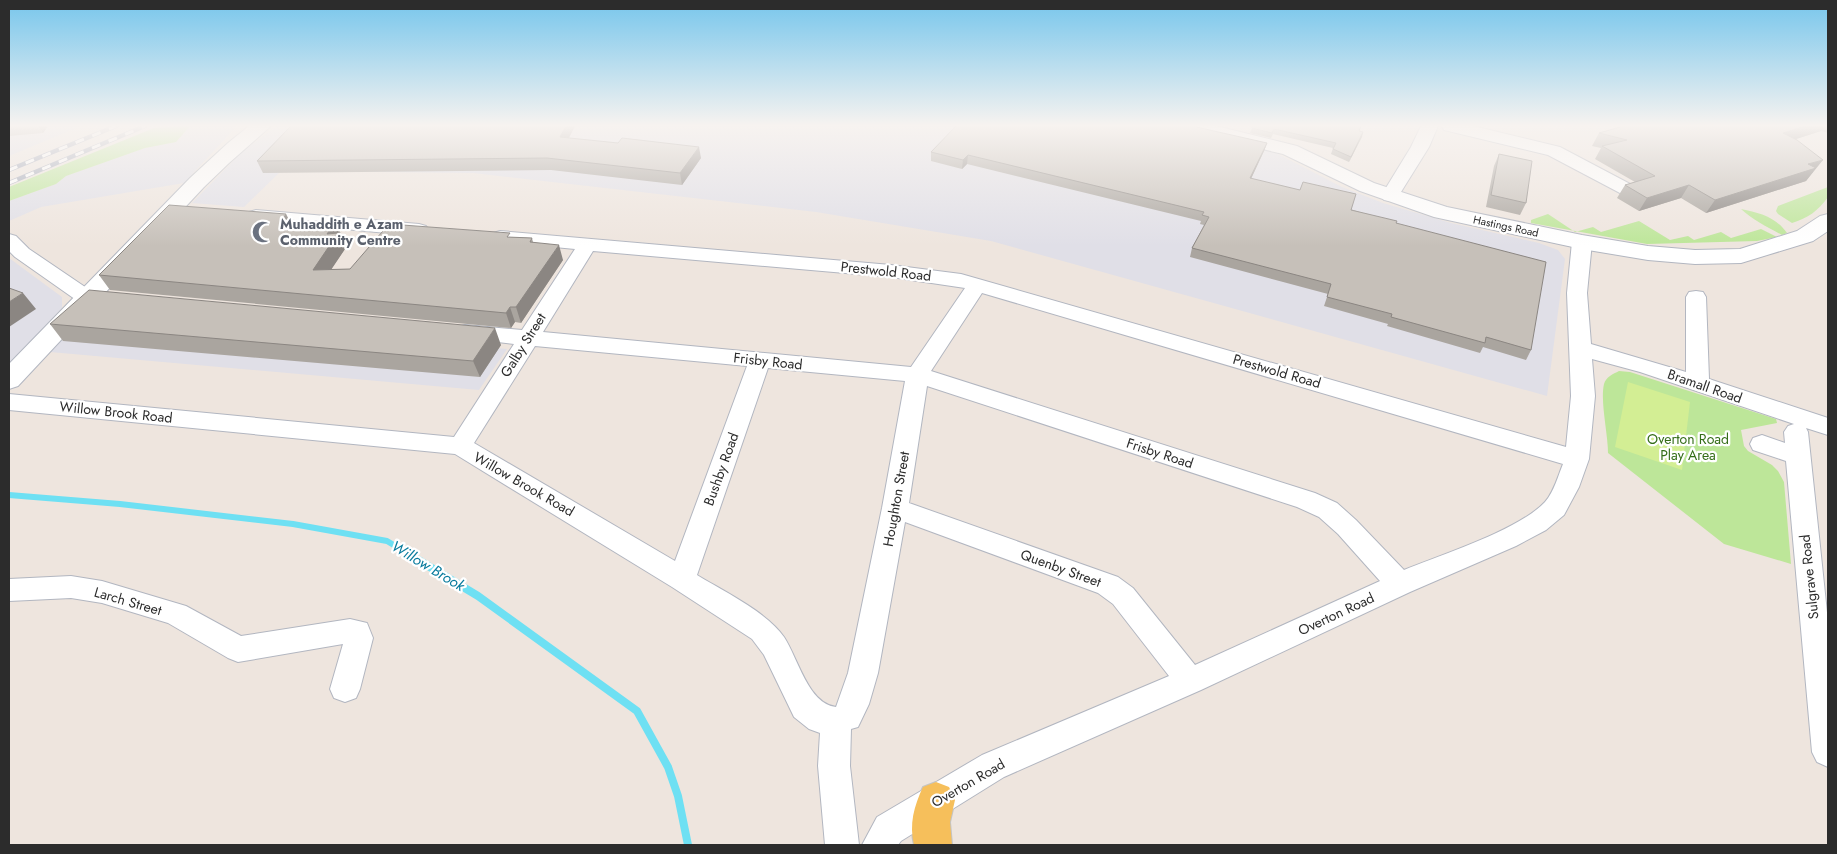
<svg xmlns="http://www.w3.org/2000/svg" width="1837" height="854" viewBox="0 0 1837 854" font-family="Jost,sans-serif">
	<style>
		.industrial { fill: #e0dfe7 }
		.green { fill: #bde699 }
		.pitch { fill: #d3ee94 }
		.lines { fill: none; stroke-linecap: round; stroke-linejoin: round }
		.stream-far1 { stroke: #6ee0f3; stroke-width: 6 }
		.stream { stroke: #6ee0f3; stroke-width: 8 }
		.minor-casing { stroke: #b2b6c0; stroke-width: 2 }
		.tertiary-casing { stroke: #b2b6c0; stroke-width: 2 }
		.primary-casing { stroke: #c4c4c4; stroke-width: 2 }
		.minor { fill: #fff; fill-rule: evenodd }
		.tertiary { fill: #fff; fill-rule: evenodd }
		.primary { fill: #f6bf5b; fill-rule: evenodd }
		.rail-casing { stroke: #a0a6b7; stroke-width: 4.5 }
		.rail { stroke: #fff; stroke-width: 3; stroke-dasharray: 9; stroke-linecap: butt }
		.wall { fill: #aaa59f }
		.shaded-wall { fill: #8b8682 }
		.building { fill: #c6c0b9; stroke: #8b8682 }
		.labels { text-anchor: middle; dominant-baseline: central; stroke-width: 4.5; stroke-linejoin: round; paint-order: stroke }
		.far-street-label { font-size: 11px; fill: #2c2c2c; stroke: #fff }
		.worship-label { font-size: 14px; font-weight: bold; fill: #5b616d; stroke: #fff; text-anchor: start }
		.street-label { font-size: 14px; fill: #2c2c2c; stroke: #fff }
		.park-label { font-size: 14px; fill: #346d18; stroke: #fff }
		.water-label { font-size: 15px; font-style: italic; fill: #087b9d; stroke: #fff }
	</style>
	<rect width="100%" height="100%" fill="#eee5de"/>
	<path class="industrial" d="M 9,126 L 81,126 L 9,156 Z
		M 190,126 L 237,126 L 184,183 L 41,207 L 9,221 L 9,201 L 56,184 L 66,176 L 145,148 L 176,142 Z
		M 277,126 L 1161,126 L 1272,151 L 1342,187 L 1383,203 L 1451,223 L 1539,243 L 1558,250 L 1565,259 L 1547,396 L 991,241 L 816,212 L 473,173 L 281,171 L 244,207 L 192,203 L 243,151 Z
		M 9,258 L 62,297 L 62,308 L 9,364 Z
		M 90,311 L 507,349 L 479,390 L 50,352 Z"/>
	<path class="green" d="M 190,126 L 176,142 L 145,148 L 66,176 L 56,184 L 9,201 L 9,187 L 154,128 Z
		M 1828,187 L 1828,197 C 1818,211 1808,218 1792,223 L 1778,214 L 1776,211 L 1778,206 Z
		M 1741,209 C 1760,213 1776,217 1787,233 L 1782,235 C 1767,227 1753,220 1741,209 Z
		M 1548,214 L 1575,232 L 1593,227 L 1601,232 L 1639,221 L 1670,240 L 1688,236 L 1694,240 L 1721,232 L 1731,238 L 1761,229 L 1777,237 L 1757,241 L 1647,244 L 1531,223 L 1531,220 Z
		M 1619,371 L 1630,372 L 1776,419 L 1777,423 L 1741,430 L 1744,446 L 1748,451 L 1772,465 L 1778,471 L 1784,482 L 1791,564 L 1724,544 L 1608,453 C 1608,434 1600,401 1604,384 C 1606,377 1613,374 1619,371 Z"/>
	<path class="pitch" d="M 1628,382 L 1690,402 L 1682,470 L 1615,447 Z"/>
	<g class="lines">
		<path class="stream-far1" d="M 9,495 L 120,504 L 293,524 L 387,541 L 407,553"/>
		<path class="stream" d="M 405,552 L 478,596 L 637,711 L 668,767 L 678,796 L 688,845"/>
		<g class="minor-casing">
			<path id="minor" d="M 1421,126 L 1438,126 L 1429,147 L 1396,200 L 1390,201 L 1384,200 L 1381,196 L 1411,147 Z
				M 1442,126 L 1473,126 L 1560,147 L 1632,185 L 1635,189 L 1632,193 L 1626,194 L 1620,193 L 1548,155 L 1444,130 Z
				M 256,210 L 419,224 L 426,226 L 429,230 L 426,234 L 419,236 L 249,220 L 247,216 L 249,212 Z
				M 500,231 L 891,265 L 961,274 L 1566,447 L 1571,396 L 1567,293 L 1572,242 L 1575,238 L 1582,236 L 1589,238 L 1592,242 L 1587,293 L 1591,344 L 1686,372 L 1686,297 L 1689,292 L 1696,291 L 1703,292 L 1706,297 L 1709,379 L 1828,418 L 1828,435 L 1806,428 L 1808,432 L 1828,622 L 1828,767 L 1817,762 L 1812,752 L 1786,461 L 1753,450 L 1750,444 L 1753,438 L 1762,435 L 1785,443 L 1784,432 L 1788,426 L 1794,424 L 1640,372 L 1592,359 L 1595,396 L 1589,459 L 1579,487 L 1564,515 L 1546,530 L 1516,546 L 1410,592 L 1201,690 L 1004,777 L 901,841 L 898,845 L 862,845 L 877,817 L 982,755 L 1169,676 L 1113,604 L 1098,593 L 905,522 L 878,673 L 869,704 L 858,727 L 851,729 L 850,766 L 859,845 L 825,845 L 818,766 L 820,733 L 809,729 L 794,717 L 764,655 L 752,639 L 672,587 L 455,454 L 9,410 L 9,394 L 454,437 L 514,344 L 457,337 L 454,332 L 457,327 L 465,325 L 522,330 L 575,249 L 493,241 L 490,237 L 493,233 ZM 593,251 L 891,277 L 965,288 L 911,367 L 543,332 ZM 982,293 L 1563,464 C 1558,476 1554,492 1545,502 C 1519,530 1441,555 1404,570 L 1356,520 L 1337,503 L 1315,493 L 931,371 ZM 535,346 L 747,366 L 675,561 L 474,443 ZM 768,368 L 905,381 L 882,508 L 848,673 L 836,707 C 808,704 798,658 784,637 C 767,612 723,591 697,575 ZM 927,386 L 1297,507 L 1319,517 L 1338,534 L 1380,581 L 1195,665 L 1133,588 L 1118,577 L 909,503 Z
				M 9,234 L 16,236 L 29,249 L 91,291 L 118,294 L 121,299 L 118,304 L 111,305 L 79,302 L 15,257 L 9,251 Z
				M 71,576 L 102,581 L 186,606 L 241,636 L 350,619 L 367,623 L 373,638 L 360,689 L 356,698 L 345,702 L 334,698 L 330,689 L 343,644 L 238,662 L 228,658 L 168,623 L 102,603 L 71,598 L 9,601 L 9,579 Z"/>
		</g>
		<g class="tertiary-casing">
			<path id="tertiary" d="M 249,126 L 271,126 L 229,163 L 204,187 L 18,386 L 9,389 L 9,364 L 190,178 L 228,143 Z
				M 1181,126 L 1216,126 L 1297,146 L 1374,183 L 1447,207 L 1582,235 L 1648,246 L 1695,250 L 1740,249 L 1797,231 L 1820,216 L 1828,214 L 1828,231 L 1813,241 L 1741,263 L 1695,264 L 1648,260 L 1582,249 L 1434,217 L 1360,191 L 1283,154 L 1183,130 Z"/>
		</g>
		<g class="primary-casing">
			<path id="primary" d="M 936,782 L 949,787 L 955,800 L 950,822 L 952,845 L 914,845 C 909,824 914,806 923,787 Z"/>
		</g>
		<use href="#minor" class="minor"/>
		<use href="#tertiary" class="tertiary"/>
		<use href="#primary" class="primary"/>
		<g class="rail-casing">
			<path id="rail" d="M 9,170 L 116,126
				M 9,183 L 145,126"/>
		</g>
		<use href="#rail" class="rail"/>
	</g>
	<path class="wall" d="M 9,126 L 48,126 L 43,133 L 9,136 Z
		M 291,126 L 575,126 L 569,138 L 701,158 L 682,185 L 551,170 L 263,173 L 257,161 Z
		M 1624,126 L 1828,126 L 1828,133 L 1821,131 L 1796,139 L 1813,173 L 1812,173 L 1806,181 L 1706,213 L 1681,198 L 1639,211 L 1617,198 L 1625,185 L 1635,182 L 1595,159 L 1601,148 L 1592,146 L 1599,133 Z
		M 1252,128 L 1363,132 L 1349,162 L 1331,154 L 1333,148 L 1273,134 L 1271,138 L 1250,133 Z
		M 1267,143 L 1264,151 L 1251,179 L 1396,223 L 1531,350 L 1526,360 L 1483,347 L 1480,353 L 1387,326 L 1388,324 L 1324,306 L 1328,294 L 1190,257 L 1192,248 L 1204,225 L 1200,224 L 1201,221 L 967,164 L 962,169 L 931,161 L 931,152 Z
		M 1499,154 L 1526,203 L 1520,215 L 1486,207 L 1494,166 Z
		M 289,220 L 343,238 L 341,240 L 345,249 L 331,269 L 350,269 L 511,237 L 532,238 L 533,242 L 563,260 L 521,323 L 515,322 L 511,328 L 110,290 L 99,275 Z
		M 50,324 L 501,345 L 480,377 L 63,341 Z"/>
	<path class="shaded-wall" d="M 39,126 L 48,126 L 43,133 Z
		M 566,126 L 575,126 L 563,148 L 560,137 Z
		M 1805,126 L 1824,126 L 1821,131 L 1774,146 L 1783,133 Z
		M 1363,132 L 1362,137 L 1349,162 L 1351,157 Z
		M 1267,143 L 1264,151 L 1247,187 L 1250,178 Z
		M 699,147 L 701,158 L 682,185 L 680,173 Z
		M 968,155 L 967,164 L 962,169 L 963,160 Z
		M 1823,160 L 1806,181 L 1706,213 L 1715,200 L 1808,164 Z
		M 1689,185 L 1681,198 L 1639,211 L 1647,198 Z
		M 286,214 L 294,229 L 282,220 Z
		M 335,222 L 343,238 L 341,240 L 345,249 L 321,285 L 313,270 L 327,234 Z
		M 559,245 L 563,260 L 521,323 L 516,307 Z
		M 23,293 L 36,309 L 9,327 L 9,302 Z
		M 510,307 L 515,322 L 511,328 L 506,313 Z
		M 495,328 L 501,345 L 480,377 L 473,361 Z"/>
	<path class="building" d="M 291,126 L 566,126 L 560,137 L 618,143 L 622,138 L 699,147 L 680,173 L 547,158 L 257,161 Z
		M 956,126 L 1192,126 L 1267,143 L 1250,178 L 1300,190 L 1303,182 L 1356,194 L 1351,210 L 1397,221 L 1396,223 L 1546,262 L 1531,350 L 1486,337 L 1485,343 L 1391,317 L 1392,314 L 1327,297 L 1331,284 L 1192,248 L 1209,217 L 1202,215 L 1204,212 L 968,155 L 963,160 L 931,152 Z
		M 1252,126 L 1361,126 L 1359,131 L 1363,132 L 1351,157 L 1333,149 L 1336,143 L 1274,129 L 1272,133 L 1252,128 Z
		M 1624,126 L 1805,126 L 1783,133 L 1797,140 L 1823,160 L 1808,164 L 1816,168 L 1715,200 L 1689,185 L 1647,198 L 1625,185 L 1655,176 L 1602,146 L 1627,140 L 1599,133 Z
		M 1499,154 L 1532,161 L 1526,203 L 1491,195 Z
		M 169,205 L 286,214 L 282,220 L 335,222 L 327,234 L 338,233 L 313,270 L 350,269 L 389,224 L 510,233 L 507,237 L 532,238 L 530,242 L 559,245 L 516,307 L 510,307 L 506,313 L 99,275 Z
		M 9,288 L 23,293 L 9,302 Z
		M 89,290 L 495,328 L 473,361 L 50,324 Z"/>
	<linearGradient id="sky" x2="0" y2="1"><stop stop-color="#77c6ec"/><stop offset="0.51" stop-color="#f7f3f0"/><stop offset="1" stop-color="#f7f3f0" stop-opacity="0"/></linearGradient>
	<rect width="1837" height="246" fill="url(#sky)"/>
	<defs>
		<g id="mosque-bare" transform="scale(1.725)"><path d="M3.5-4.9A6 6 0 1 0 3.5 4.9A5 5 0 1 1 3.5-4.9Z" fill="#6b7280" stroke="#fff" stroke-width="2.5" paint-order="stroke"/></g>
	</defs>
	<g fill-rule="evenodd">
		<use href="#mosque-bare" x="263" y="232"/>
	</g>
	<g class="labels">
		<g class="far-street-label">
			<text transform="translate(1506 226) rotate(12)">Hastings Road</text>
		</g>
		<g class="worship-label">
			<text x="280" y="224">Muhaddith e Azam<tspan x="280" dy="16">Community Centre</tspan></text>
		</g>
		<g class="street-label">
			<text transform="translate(886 271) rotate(6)">Prestwold Road</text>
			<text transform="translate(523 345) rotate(-58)">Galby Street</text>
			<text transform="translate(768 361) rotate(6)">Frisby Road</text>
			<text transform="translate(1277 371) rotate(16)">Prestwold Road</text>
			<text transform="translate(1705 386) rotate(19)">Bramall Road</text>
			<text transform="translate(116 412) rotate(6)">Willow Brook Road</text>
			<text transform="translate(1160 453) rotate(18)">Frisby Road</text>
			<text transform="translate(721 469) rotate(-70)">Bushby Road</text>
			<text transform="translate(524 484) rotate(30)">Willow Brook Road</text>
			<text transform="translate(896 499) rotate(-80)">Houghton Street</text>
			<text transform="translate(1061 568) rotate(20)">Quenby Street</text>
			<text transform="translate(1809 577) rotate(-96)">Sulgrave Road</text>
			<text transform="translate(128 601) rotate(16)">Larch Street</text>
			<text transform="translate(1336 614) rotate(-25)">Overton Road</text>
			<text transform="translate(968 783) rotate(-30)">Overton Road</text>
		</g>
		<g class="park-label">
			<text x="1688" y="439">Overton Road<tspan x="1688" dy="16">Play Area</tspan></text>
		</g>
		<g class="water-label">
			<text transform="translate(428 566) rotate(31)">Willow Brook</text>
		</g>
	</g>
	<rect width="1837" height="854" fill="none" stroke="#2c2c2c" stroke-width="20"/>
</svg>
